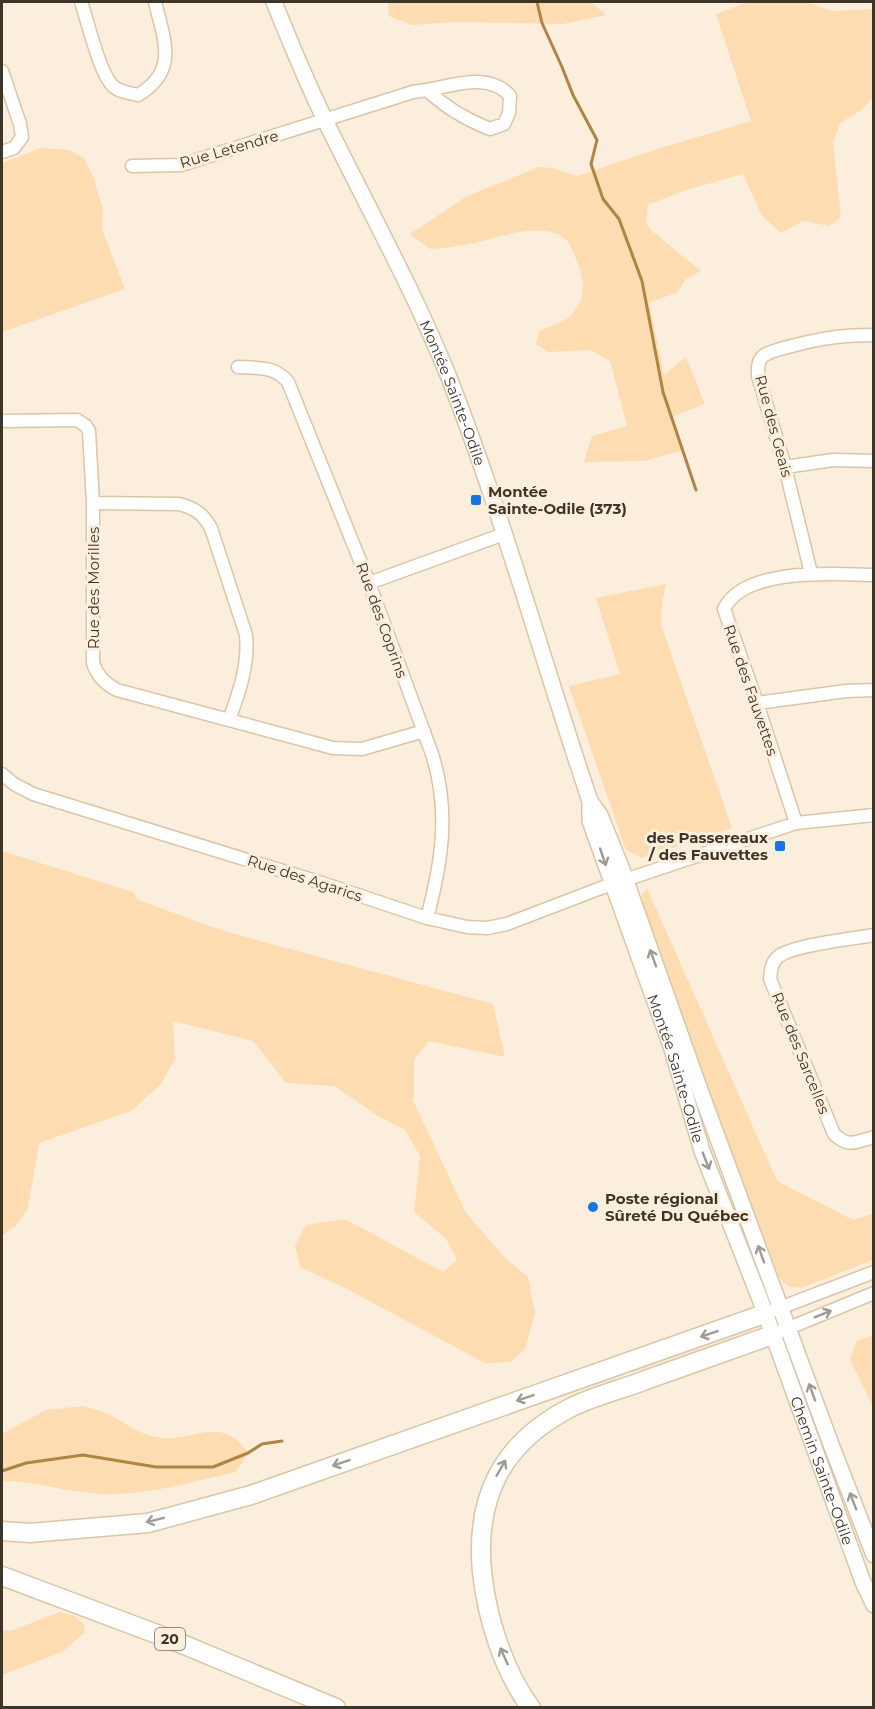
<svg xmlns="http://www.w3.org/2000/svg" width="875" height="1709" viewBox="0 0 875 1709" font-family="Montserrat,sans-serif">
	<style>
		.green { fill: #fcdcb0 }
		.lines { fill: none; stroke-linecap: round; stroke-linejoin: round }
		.stream { stroke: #b08442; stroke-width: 3 }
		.minor-casing { stroke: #dcc5a7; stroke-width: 15 }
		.major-casing { stroke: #dcc5a7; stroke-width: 18 }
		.highway-casing { stroke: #dcc5a7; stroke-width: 21 }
		.minor { stroke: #fff; stroke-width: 12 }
		.major { stroke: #fff; stroke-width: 15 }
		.highway { stroke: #fff; stroke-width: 18 }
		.oneway { stroke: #9e9a94 }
		.poi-dot { fill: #1477e0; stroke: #fceedc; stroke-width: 2 }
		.labels { text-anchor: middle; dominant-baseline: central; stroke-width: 6; stroke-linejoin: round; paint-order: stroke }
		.shield { fill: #fceedc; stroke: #776c5f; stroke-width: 1.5 }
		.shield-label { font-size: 14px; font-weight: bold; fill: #3e3529 }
		.street-label { font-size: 15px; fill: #3e3529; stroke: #fceedc }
		.poi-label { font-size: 15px; font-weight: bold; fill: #3e3529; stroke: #fceedc; text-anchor: start }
	</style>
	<rect width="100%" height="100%" fill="#fceedc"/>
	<path class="green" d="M 388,2 L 591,2 L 606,15 L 563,24 L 453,22 L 412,25 L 389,16 Z
		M 749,2 L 808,2 L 832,11 L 873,9 L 873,98 L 860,111 L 840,123 L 833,143 L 841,217 L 829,226 L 803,221 L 781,233 L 762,216 L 743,174 L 683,191 L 648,205 L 646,223 L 652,231 L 701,271 L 686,279 L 677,293 L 649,302 L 664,375 L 686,357 L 705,404 L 672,417 L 682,450 L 644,461 L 584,462 L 592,436 L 627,426 L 610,361 L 591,350 L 548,352 L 536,344 L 539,331 C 548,327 562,323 569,317 C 594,294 580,268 569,243 C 547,216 491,241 463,245 C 452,247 441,248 430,249 L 410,234 L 467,196 L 539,167 L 553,168 L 577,176 L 648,152 L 751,121 L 716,14 Z
		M 41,148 L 69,150 L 84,158 L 93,176 L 103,210 L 102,229 L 125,289 L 2,332 L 2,163 Z
		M 666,584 L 662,603 L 661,625 L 732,828 L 642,858 L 626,850 L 569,686 L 620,674 L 596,598 Z
		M 2,851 L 133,892 L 138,900 L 224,931 L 493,1004 L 505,1057 L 429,1041 L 414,1060 L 414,1098 L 412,1098 L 466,1213 L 505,1258 L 528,1277 L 535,1313 L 525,1349 L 511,1362 L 485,1363 L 345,1288 L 300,1267 L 295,1245 L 306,1225 L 345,1219 L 443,1272 L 457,1260 L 446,1239 L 414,1212 L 420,1156 L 405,1130 L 380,1117 L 334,1086 L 286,1083 L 253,1041 L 173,1021 L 175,1059 L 161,1084 L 131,1111 L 39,1143 L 28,1208 L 16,1226 L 2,1235 Z
		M 647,888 L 777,1181 L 853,1220 L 873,1214 L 873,1260 L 801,1288 L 790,1287 L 779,1278 L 642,910 L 644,909 L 642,895 Z
		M 873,1335 L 873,1407 L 850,1359 L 857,1341 Z
		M 83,1406 C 92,1409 102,1411 110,1415 C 125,1422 138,1434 156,1437 C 193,1444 221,1412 248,1453 L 236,1472 C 194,1481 151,1495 108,1494 C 72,1494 37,1481 2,1481 L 2,1434 L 46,1410 Z
		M 59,1612 L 75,1616 L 85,1626 L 84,1633 L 62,1652 L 2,1675 L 2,1630 L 11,1631 Z"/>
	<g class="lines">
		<path class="stream" d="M 537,2 L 542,23 L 562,67 L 573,95 L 597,140 L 591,164 L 603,199 L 619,219 L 642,281 L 663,392 L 696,490
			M 2,1471 L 26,1463 L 83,1455 L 156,1467 L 213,1467 L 248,1453 L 262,1444 L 282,1441"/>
		<g class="minor-casing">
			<path id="minor" d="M 81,2 C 88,22 99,71 112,85 C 118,92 130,93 138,95 C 179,71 164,40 155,2
				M 2,71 L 20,124 L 22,137 L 14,148 L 2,152
				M 132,166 L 181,165 L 413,92 L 427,90 C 445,107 467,120 490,129 L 504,124 L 509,113 L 510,96 C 490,72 454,85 427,90
				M 238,367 C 258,368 275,366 288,382 L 369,583 L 432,754 C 450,810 442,862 427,918
				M 2,421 L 77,420 L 86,426 L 89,431 L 93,503 L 93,663 C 97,676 105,684 117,690 L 333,748 L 362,749 L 424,731
				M 785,467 L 833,460 L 874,461
				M 93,503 L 179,504 C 195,508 203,514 211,528 L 246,635 C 249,665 239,693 229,720
				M 811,573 L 785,467 L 758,376 C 758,369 757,363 762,357 C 767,352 777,350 784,348 C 817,339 838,335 874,335
				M 369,583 L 504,534
				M 757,703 L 846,691 L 874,690
				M 2,774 L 14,784 L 33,794 L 322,883 L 427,918 L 467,927 L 487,928 L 507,924 L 601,888 L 796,823 L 874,815
				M 796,823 L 757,703 L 724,609 C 744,567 834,574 874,575
				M 874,935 C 852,939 792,945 778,957 C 771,963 771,971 770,979 L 834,1134 C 848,1148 856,1142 874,1137
				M 764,1314 L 874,1272
				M 772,1335 L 874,1293"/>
		</g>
		<g class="major-casing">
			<g id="major">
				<path id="s1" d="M 274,2 C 290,42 307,83 326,122 C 367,206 413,289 448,375 C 503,515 542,659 590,801 L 600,815 L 621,867 L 701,1093 L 832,1447 L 874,1555"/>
				<path id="s2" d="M 590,801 L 590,821 L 671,1046 L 702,1151 L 760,1299 L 863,1582 L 874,1605"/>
			</g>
		</g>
		<g class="highway-casing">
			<path id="highway" d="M 2,1531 L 30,1533 L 148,1523 L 251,1495 L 764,1314
				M 2,1576 L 170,1639 L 336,1708
				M 531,1708 C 503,1670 487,1618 482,1572 C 475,1497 502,1443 570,1408 C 593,1396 620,1390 643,1381 C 686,1366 729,1350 772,1335"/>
		</g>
		<use href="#minor" class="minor"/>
		<use href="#major" class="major"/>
		<use href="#highway" class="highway"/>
	</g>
	<defs><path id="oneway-shaft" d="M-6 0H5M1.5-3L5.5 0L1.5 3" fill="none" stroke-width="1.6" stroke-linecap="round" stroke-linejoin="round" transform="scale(1.5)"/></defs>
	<g class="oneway">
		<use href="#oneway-shaft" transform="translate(603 857) rotate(71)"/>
		<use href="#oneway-shaft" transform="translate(653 958) rotate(-110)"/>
		<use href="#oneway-shaft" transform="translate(706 1161) rotate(69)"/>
		<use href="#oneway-shaft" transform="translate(761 1254) rotate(-110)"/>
		<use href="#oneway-shaft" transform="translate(823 1314) rotate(-22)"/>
		<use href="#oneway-shaft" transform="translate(709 1334) rotate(161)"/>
		<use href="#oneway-shaft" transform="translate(812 1392) rotate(-110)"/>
		<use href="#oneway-shaft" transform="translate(525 1398) rotate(161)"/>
		<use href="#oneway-shaft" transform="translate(341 1463) rotate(161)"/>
		<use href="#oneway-shaft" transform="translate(501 1468) rotate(-60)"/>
		<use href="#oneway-shaft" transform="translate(853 1501) rotate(-111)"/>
		<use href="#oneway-shaft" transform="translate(155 1520) rotate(166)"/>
		<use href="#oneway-shaft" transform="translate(504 1656) rotate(-114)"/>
	</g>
	<g class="poi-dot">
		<rect x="470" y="494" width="12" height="12" rx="3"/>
		<rect x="774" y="840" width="12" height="12" rx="3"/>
		<circle cx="593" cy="1207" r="6"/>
	</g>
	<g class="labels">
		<rect class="shield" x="155" y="1628" width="30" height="22" rx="4.5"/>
		<g class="shield-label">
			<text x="170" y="1639">20</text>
		</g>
		<g class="street-label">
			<text transform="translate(229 149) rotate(-16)">Rue Letendre</text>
			<text stroke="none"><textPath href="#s1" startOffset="430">Montée Sainte-Odile</textPath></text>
			<text transform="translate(774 426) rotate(75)">Rue des Geais</text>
			<text transform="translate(93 588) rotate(-90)">Rue des Morilles</text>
			<text transform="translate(382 620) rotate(70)">Rue des Coprins</text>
			<text transform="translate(751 690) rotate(71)">Rue des Fauvettes</text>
			<text transform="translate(305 878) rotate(18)">Rue des Agarics</text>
			<text transform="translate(801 1053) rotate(68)">Rue des Sarcelles</text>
			<text stroke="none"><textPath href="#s2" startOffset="282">Montée Sainte-Odile</textPath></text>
			<text stroke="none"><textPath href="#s2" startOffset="710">Chemin Sainte-Odile</textPath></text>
		</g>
		<g class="poi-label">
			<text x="488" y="491">Montée<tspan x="488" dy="17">Sainte-Odile (373)</tspan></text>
			<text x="768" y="837" text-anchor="end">des Passereaux<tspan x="768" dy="17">/ des Fauvettes</tspan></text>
			<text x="605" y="1198">Poste régional<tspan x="605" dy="17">Sûreté Du Québec</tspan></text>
		</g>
	</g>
	<rect width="875" height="1709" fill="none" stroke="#3e3529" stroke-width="6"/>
</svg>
